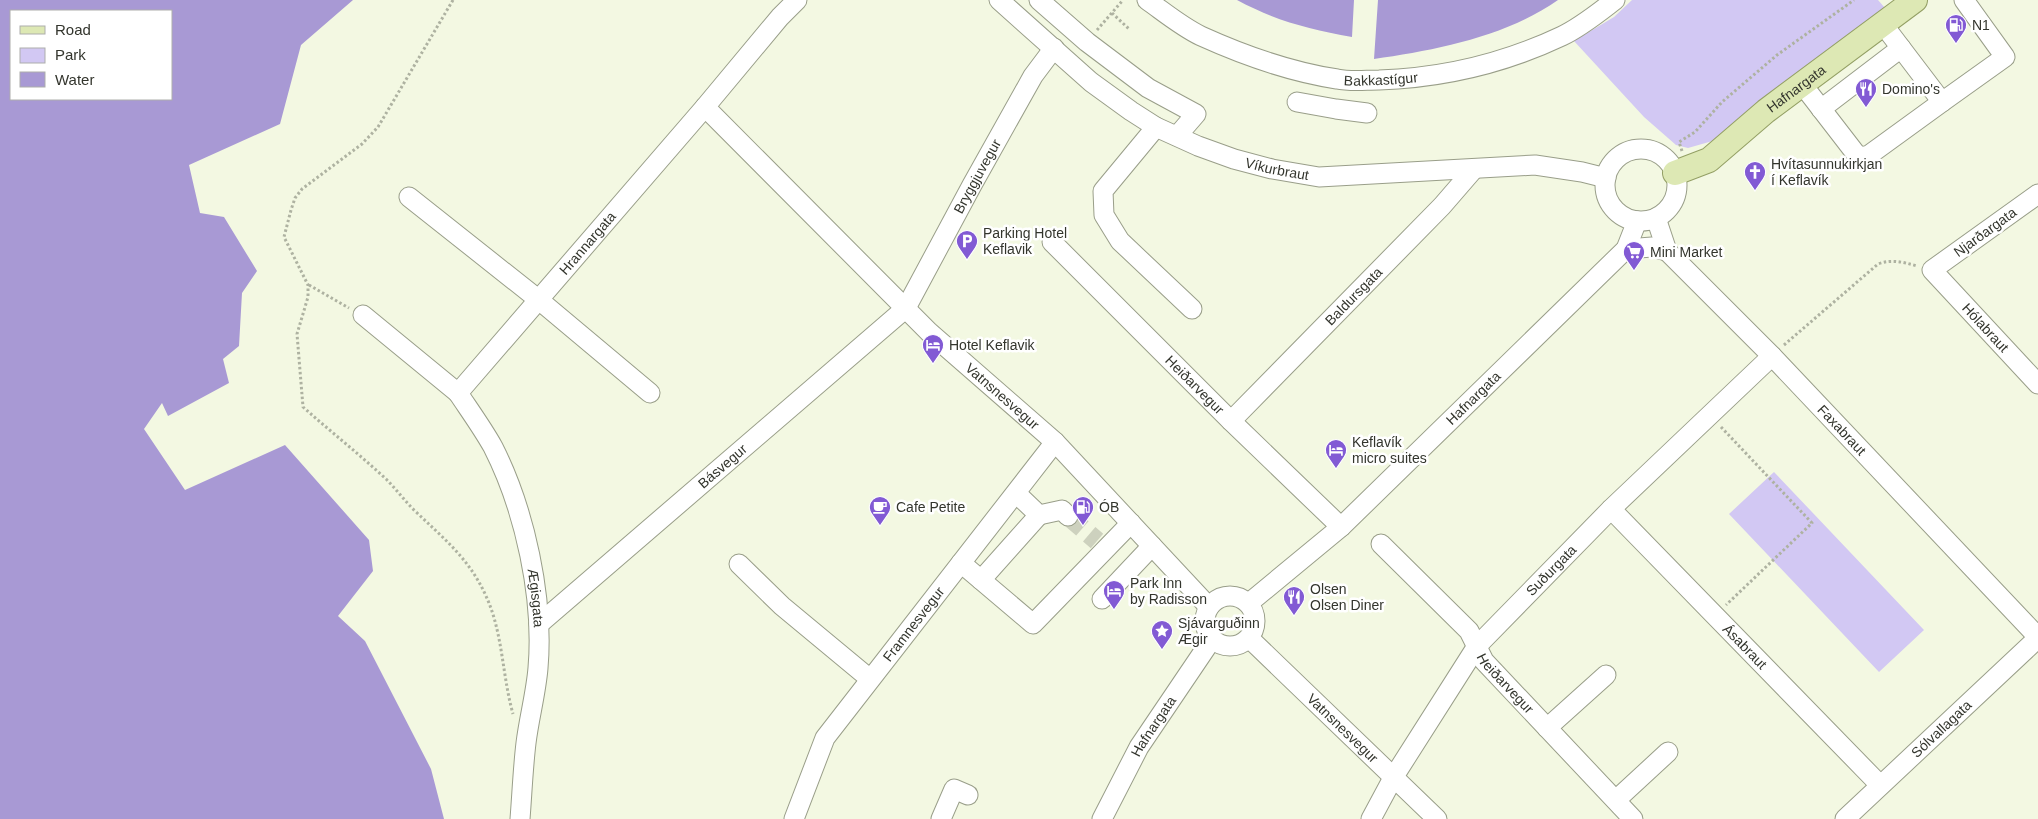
<svg xmlns="http://www.w3.org/2000/svg" width="2038" height="819" viewBox="0 0 2038 819" font-family="Arial,sans-serif">
	<style>
		.green { fill: #d2c8f3 }
		.water { fill: #a899d4; fill-rule: evenodd }
		.lines { fill: none; stroke-linecap: round; stroke-linejoin: round }
		.minor-tunnel { stroke: #cdd1be; stroke-width: 19; stroke-dasharray: 19 9; stroke-linecap: butt }
		.minor-casing { stroke: #999e89; stroke-width: 21 }
		.major-casing { stroke: #939f64; stroke-width: 26 }
		.path { stroke: #aeb2a1; stroke-width: 3; stroke-dasharray: 2.5 2.5; stroke-linecap: butt }
		.minor { stroke: #fff; stroke-width: 19 }
		.major { stroke: #dde8b4; stroke-width: 24 }
		.labels { text-anchor: middle; dominant-baseline: central; stroke-width: 5; stroke-linejoin: round; paint-order: stroke }
		.poi-label { font-size: 14px; fill: #33352d; stroke: #fff; text-anchor: start }
		.street-label { font-size: 14px; fill: #33352d; stroke: #fff }
	</style>
	<rect width="100%" height="100%" fill="#f3f8e2"/>
	<path class="green" d="M 1632,0 L 1878,0 L 1885,8 L 1716,140 L 1688,148 L 1676,145 L 1644,117 L 1574,41 L 1614,17 Z
		M 1774,472 L 1924,630 L 1879,672 L 1729,514 Z"/>
	<path class="water" d="M 0,0 L 353,0 L 301,45 L 280,124 L 189,165 L 200,213 L 224,217 L 257,271 L 242,293 L 239,346 L 223,359 L 229,383 L 168,416 L 162,403 L 144,429 L 185,490 L 285,445 L 369,540 L 373,571 L 338,616 L 365,641 L 431,769 L 444,819 L 0,819 ZM 11,11 L 171,11 L 171,99 L 11,99 Z
		M 1237,0 L 1354,0 L 1352,37 C 1309,29 1276,21 1237,0 Z
		M 1378,0 L 1558,0 C 1505,37 1436,50 1374,59 Z"/>
	<g class="lines">
		<path class="minor-tunnel" d="M 1068,516 L 1097,541"/>
		<g class="minor-casing">
			<g id="minor">
				<path id="s1" d="M 999,0 L 1091,82 L 1131,111 L 1156,127 L 1198,146 L 1234,159 L 1272,169 L 1319,177 L 1535,165 L 1582,172 L 1606,178"/>
				<path d="M 1039,0 L 1087,42 L 1148,88 L 1196,114 L 1177,136"/>
				<path id="s2" d="M 1147,0 C 1164,12 1182,27 1201,36 C 1243,55 1291,72 1337,79 C 1351,82 1365,80 1379,80 C 1441,78 1505,63 1562,36 C 1581,27 1598,13 1615,0"/>
				<path d="M 1882,23 L 1942,102 L 2005,57 L 1964,0"/>
				<path d="M 1802,84 L 1856,154 L 1862,157 L 1869,155 L 1942,102"/>
				<path d="M 1297,102 L 1336,109 L 1367,113"/>
				<path id="s3" d="M 705,107 L 929,332 L 1055,442 L 1209,607"/>
				<path d="M 1821,109 L 1901,48"/>
				<path d="M 1156,127 L 1103,191 L 1104,215 L 1120,241 L 1192,309"/>
				<circle cx="1641" cy="185" r="36"/>
				<path id="s4" d="M 2038,194 L 1932,270 L 2038,384"/>
				<path d="M 409,197 L 539,300 L 650,393"/>
				<path id="s5" d="M 1656,218 L 1667,251 L 1772,356 L 2038,637"/>
				<path id="s6" d="M 1052,242 L 1231,421 L 1341,527"/>
				<path d="M 1626,249 L 1652,247 L 1667,251"/>
				<path id="s7" d="M 363,315 L 458,393 L 705,107 L 780,17 L 797,0"/>
				<path id="s8" d="M 458,393 C 470,411 483,429 493,447 C 525,510 544,598 538,668 C 536,693 529,718 526,743 C 523,768 522,794 520,819"/>
				<path id="s9" d="M 1231,421 L 1442,206 L 1474,169"/>
				<path d="M 1016,493 L 1039,515 L 1062,510 L 1068,516"/>
				<path id="s10" d="M 1611,509 L 1880,785"/>
				<path id="s11" d="M 1381,544 L 1469,631 L 1484,661 L 1633,819"/>
				<path d="M 961,563 L 1033,624 L 1131,523"/>
				<path d="M 739,564 L 782,606 L 870,679"/>
				<path d="M 981,580 L 1039,515"/>
				<circle cx="1230" cy="621" r="25"/>
				<path d="M 1102,599 L 1152,546"/>
				<path id="s12" d="M 1249,603 L 1341,527 L 1626,249 L 1637,221"/>
				<path id="s13" d="M 539,624 L 906,308 L 972,185 L 1033,76 L 1054,48"/>
				<path id="s14" d="M 1249,638 L 1437,819"/>
				<path d="M 1547,728 L 1606,675"/>
				<path d="M 1616,800 L 1668,752"/>
				<path id="s15" d="M 794,819 L 825,738 L 1055,442"/>
				<path d="M 941,819 L 954,789 L 968,795"/>
				<path id="s16" d="M 1102,819 L 1139,747 L 1212,639"/>
				<path id="s17" d="M 1371,819 L 1393,778 L 1477,646 L 1611,509 L 1772,356"/>
				<path id="s18" d="M 1845,819 L 2038,638"/>
			</g>
		</g>
		<g class="major-casing">
			<g id="major">
				<path id="s19" d="M 1675,173 L 1709,160 L 1766,111 L 1915,0"/>
			</g>
		</g>
		<path class="path" d="M 453,0 L 378,127 L 362,144 L 302,189 L 295,198 L 291,210 L 284,237 L 308,285 L 308,297 L 297,334 L 303,407 C 330,431 359,454 386,479 C 396,489 404,500 414,510 C 443,538 469,558 486,596 C 503,633 502,675 513,714
			M 1112,13 L 1129,29
			M 1097,30 L 1123,0
			M 1682,151 L 1679,142 L 1695,132 L 1722,102 L 1777,55 L 1854,0
			M 309,285 L 349,308
			M 1784,345 L 1878,264 C 1891,259 1903,262 1917,266
			M 1721,427 L 1812,523 L 1726,605"/>
		<use href="#minor" class="minor"/>
		<use href="#major" class="major"/>
	</g>
	<defs>
		<g id="fuel-pin" transform="scale(1.125)"><path d="M0 17L-7.5 6A9.5 9.5 0 1 1 7.5 6Z" fill="#825ad4" stroke="#fff"/><path d="M-5.5-6h7V0h2V4h1.3V-2.5L3-4.5l.8-.8L6-3V5H2.5V1h-1V6h-7ZM-4.2-4.7v3.2H.2V-4.7Z" fill="#fff"/></g>
		<g id="restaurant-pin" transform="scale(1.125)"><path d="M0 17L-7.5 6A9.5 9.5 0 1 1 7.5 6Z" fill="#825ad4" stroke="#fff"/><path d="M-5-6h1v4h1v-4h1v4h1v-4h1v5L-1.5 .5V6h-2V.5L-5-1ZM5-6V6H3V1.5H1.5Q1.5-4 5-6Z" fill="#fff"/></g>
		<g id="church-pin" transform="scale(1.125)"><path d="M0 17L-7.5 6A9.5 9.5 0 1 1 7.5 6Z" fill="#825ad4" stroke="#fff"/><path d="M-1.2-6h2.4v3.5h3.3v2.4h-3.3V6h-2.4V-.1h-3.3v-2.4h3.3Z" fill="#fff"/></g>
		<g id="parking-pin" transform="scale(1.125)"><path d="M0 17L-7.5 6A9.5 9.5 0 1 1 7.5 6Z" fill="#825ad4" stroke="#fff"/><path d="M-3.5-5.5H1a3.5 3.5 0 0 1 0 7H-1V5.5H-3.5ZM-1-3.4V-.6H.8a1.4 1.4 0 0 0 0-2.8Z" fill="#fff"/></g>
		<g id="supermarket-pin" transform="scale(1.125)"><path d="M0 17L-7.5 6A9.5 9.5 0 1 1 7.5 6Z" fill="#825ad4" stroke="#fff"/><path d="M-6-5.5h2.5l.6 2H6L4.5 2H-2.5L-4.4-4H-6ZM-1.5 3.2a1.3 1.3 0 1 0 .1 0ZM3 3.2a1.3 1.3 0 1 0 .1 0Z" fill="#fff"/></g>
		<g id="hotel-pin" transform="scale(1.125)"><path d="M0 17L-7.5 6A9.5 9.5 0 1 1 7.5 6Z" fill="#825ad4" stroke="#fff"/><path d="M-6-4.5h1.5V1H6V5H4.5V3h-9V5H-6ZM-4 0a1.8 1.8 0 1 1 3.6 0ZM.5 0V-2.5h3Q6-2.5 6 0Z" fill="#fff"/></g>
		<g id="cafe-pin" transform="scale(1.125)"><path d="M0 17L-7.5 6A9.5 9.5 0 1 1 7.5 6Z" fill="#825ad4" stroke="#fff"/><path d="M-5.5-4.5H6V0H3Q3 3.5 0 3.5H-2.5Q-5.5 3.5-5.5 0ZM3-3.2v2h1.7v-2ZM-6 4.5H4V6H-6Z" fill="#fff"/></g>
		<g id="sight-pin" transform="scale(1.125)"><path d="M0 17L-7.5 6A9.5 9.5 0 1 1 7.5 6Z" fill="#825ad4" stroke="#fff"/><path d="M0-6L1.8-2.2L6-1.7L2.9 1.2L3.7 5.4L0 3.3L-3.7 5.4L-2.9 1.2L-6-1.7L-1.8-2.2Z" fill="#fff"/></g>
	</defs>
	<g fill-rule="evenodd">
		<use href="#fuel-pin" x="1956" y="25"/>
		<use href="#restaurant-pin" x="1866" y="89"/>
		<use href="#church-pin" x="1755" y="172"/>
		<use href="#parking-pin" x="967" y="241"/>
		<use href="#supermarket-pin" x="1634" y="252"/>
		<use href="#hotel-pin" x="933" y="345"/>
		<use href="#hotel-pin" x="1336" y="450"/>
		<use href="#cafe-pin" x="880" y="507"/>
		<use href="#fuel-pin" x="1083" y="507"/>
		<use href="#hotel-pin" x="1114" y="591"/>
		<use href="#restaurant-pin" x="1294" y="597"/>
		<use href="#sight-pin" x="1162" y="631"/>
	</g>
	<g class="labels">
		<g class="poi-label">
			<text x="1972" y="25">N1</text>
			<text x="1882" y="89">Domino's</text>
			<text x="1771" y="164">Hvítasunnukirkjan<tspan x="1771" dy="16">í Keflavík</tspan></text>
			<text x="983" y="233">Parking Hotel<tspan x="983" dy="16">Keflavik</tspan></text>
			<text x="1650" y="252">Mini Market</text>
			<text x="949" y="345">Hotel Keflavik</text>
			<text x="1352" y="442">Keflavík<tspan x="1352" dy="16">micro suites</tspan></text>
			<text x="896" y="507">Cafe Petite</text>
			<text x="1099" y="507">ÓB</text>
			<text x="1130" y="583">Park Inn<tspan x="1130" dy="16">by Radisson</tspan></text>
			<text x="1310" y="589">Olsen<tspan x="1310" dy="16">Olsen Diner</tspan></text>
			<text x="1178" y="623">Sjávarguðinn<tspan x="1178" dy="16">Ægir</tspan></text>
		</g>
		<g class="street-label">
			<text stroke="none"><textPath href="#s2" startOffset="252">Bakkastígur</textPath></text>
			<text stroke="none"><textPath href="#s19" startOffset="149">Hafnargata</textPath></text>
			<text stroke="none"><textPath href="#s1" startOffset="331">Víkurbraut</textPath></text>
			<text stroke="none"><textPath href="#s13" startOffset="634">Bryggjuvegur</textPath></text>
			<text transform="translate(1985 232) rotate(-36)">Njarðargata</text>
			<text stroke="none"><textPath href="#s7" startOffset="321">Hrannargata</textPath></text>
			<text stroke="none"><textPath href="#s9" startOffset="175">Baldursgata</textPath></text>
			<text stroke="none"><textPath href="#s4" startOffset="209">Hólabraut</textPath></text>
			<text stroke="none"><textPath href="#s6" startOffset="202">Heiðarvegur</textPath></text>
			<text stroke="none"><textPath href="#s3" startOffset="415">Vatnsnesvegur</textPath></text>
			<text stroke="none"><textPath href="#s12" startOffset="304">Hafnargata</textPath></text>
			<text stroke="none"><textPath href="#s5" startOffset="285">Faxabraut</textPath></text>
			<text stroke="none"><textPath href="#s13" startOffset="242">Básvegur</textPath></text>
			<text stroke="none"><textPath href="#s17" startOffset="309">Suðurgata</textPath></text>
			<text stroke="none"><textPath href="#s8" startOffset="222">Ægisgata</textPath></text>
			<text stroke="none"><textPath href="#s15" startOffset="231">Framnesvegur</textPath></text>
			<text stroke="none"><textPath href="#s10" startOffset="192">Ásabraut</textPath></text>
			<text stroke="none"><textPath href="#s11" startOffset="188">Heiðarvegur</textPath></text>
			<text stroke="none"><textPath href="#s16" startOffset="106">Hafnargata</textPath></text>
			<text stroke="none"><textPath href="#s18" startOffset="132">Sólvallagata</textPath></text>
			<text stroke="none"><textPath href="#s14" startOffset="130">Vatnsnesvegur</textPath></text>
		</g>
	</g>
	<rect x="10" y="10" width="162" height="90" fill="#ffffff" stroke="#adaeab"/>
	<rect x="20" y="26" width="25" height="8" fill="#dde8b4" stroke="#adaeab"/>
	<text x="55" y="35" font-size="15" fill="#33352d">Road</text>
	<rect x="20" y="48" width="25" height="15" fill="#d2c8f3" stroke="#adaeab"/>
	<text x="55" y="60" font-size="15" fill="#33352d">Park</text>
	<rect x="20" y="72" width="25" height="15" fill="#a899d4" stroke="#adaeab"/>
	<text x="55" y="85" font-size="15" fill="#33352d">Water</text>
</svg>
